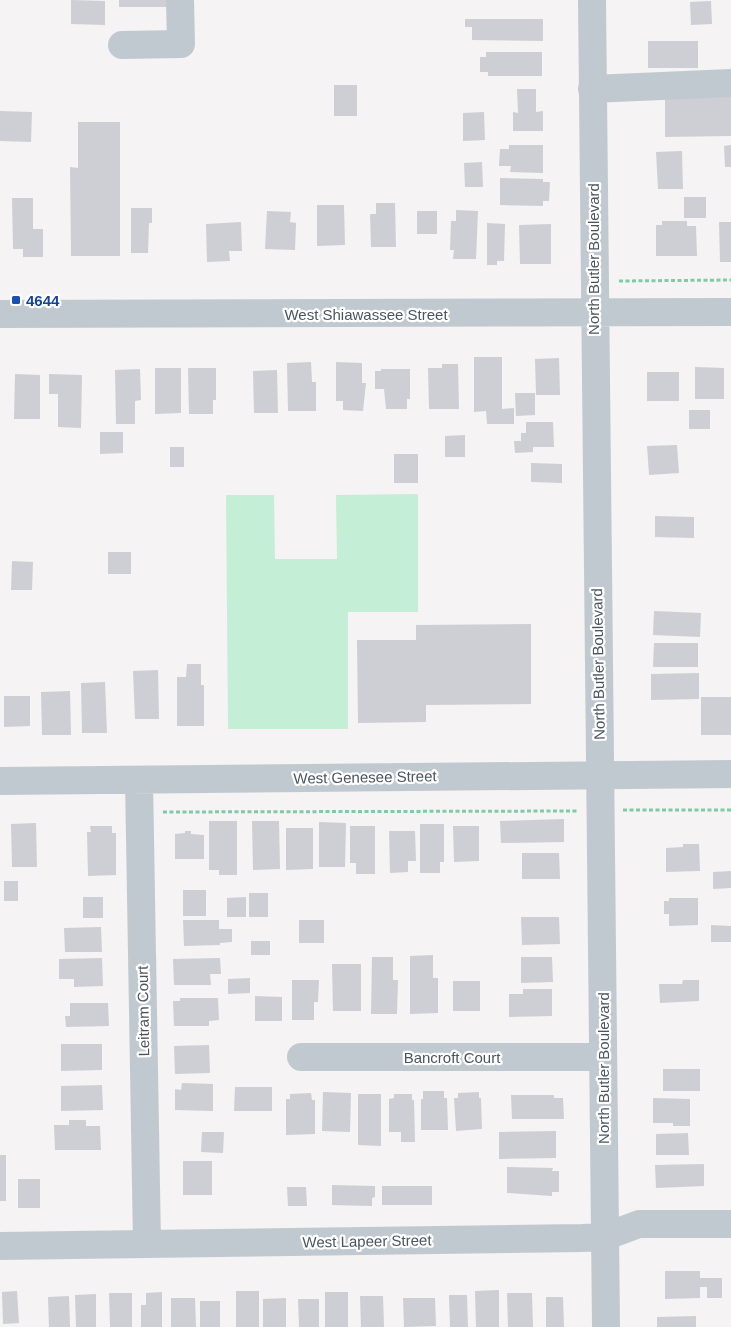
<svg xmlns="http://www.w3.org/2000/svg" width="731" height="1327" viewBox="0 0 731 1327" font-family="Arial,sans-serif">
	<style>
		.green { fill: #c5eed6 }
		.building { fill: #cdcfd4 }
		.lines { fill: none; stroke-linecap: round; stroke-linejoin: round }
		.path { stroke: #7ecba8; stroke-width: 3; stroke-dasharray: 4 2.5; stroke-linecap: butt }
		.minor { stroke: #c1c9d0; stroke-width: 28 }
		.transit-dot { fill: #1a4fb4; stroke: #fff; stroke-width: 2 }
		.labels { text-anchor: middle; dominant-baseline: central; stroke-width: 4.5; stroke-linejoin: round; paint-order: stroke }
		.street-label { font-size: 15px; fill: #4b555f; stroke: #fff }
		.transit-label { font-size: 15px; font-weight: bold; fill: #164399; stroke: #fff; text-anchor: start }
	</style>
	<rect width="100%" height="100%" fill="#f5f3f3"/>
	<path class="green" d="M 418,494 L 418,612 L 348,612 L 348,729 L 228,729 L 226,495 L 274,495 L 275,559 L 337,559 L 336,495 Z"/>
	<path class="building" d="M 71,0 L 105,1 L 105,25 L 71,24 Z
		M 119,0 L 171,0 L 171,7 L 119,7 Z
		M 711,1 L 712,24 L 691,25 L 690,2 Z
		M 465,19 L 543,19 L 543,41 L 472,40 L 472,27 L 465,27 Z
		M 648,41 L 698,41 L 698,68 L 648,68 Z
		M 486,52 L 542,52 L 542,76 L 488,76 L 488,72 L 480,72 L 480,57 L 486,57 Z
		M 334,85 L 357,85 L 357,116 L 334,116 Z
		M 517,89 L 536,89 L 536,112 L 543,111 L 543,131 L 513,131 L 513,112 L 518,113 Z
		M 665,93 L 731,93 L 731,136 L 665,137 Z
		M 0,111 L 32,112 L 31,142 L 0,141 Z
		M 484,112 L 485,140 L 463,141 L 463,113 Z
		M 78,122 L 120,122 L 120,256 L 71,256 L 70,167 L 78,168 Z
		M 509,145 L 543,145 L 543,173 L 510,172 L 511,166 L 499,166 L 500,149 L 509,149 Z
		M 731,145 L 731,167 L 725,167 L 724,146 Z
		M 682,151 L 683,189 L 658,189 L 656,152 Z
		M 482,162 L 483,187 L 465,187 L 464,163 Z
		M 500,178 L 543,179 L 543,182 L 550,182 L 549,201 L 543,201 L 543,206 L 500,205 Z
		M 684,197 L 706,197 L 706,218 L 684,218 Z
		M 12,198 L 33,198 L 33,229 L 43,229 L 43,257 L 23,257 L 23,249 L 13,249 Z
		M 376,203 L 395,203 L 396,247 L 371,247 L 370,214 L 376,214 Z
		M 317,205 L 344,205 L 345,245 L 317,246 Z
		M 131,208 L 152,208 L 152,223 L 149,223 L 148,253 L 131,253 Z
		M 456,210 L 478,211 L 476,259 L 453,259 L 454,250 L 450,250 L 451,221 L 456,221 Z
		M 267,211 L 291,212 L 290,222 L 296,223 L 295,250 L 265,249 Z
		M 417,211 L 437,211 L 437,234 L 417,234 Z
		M 662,221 L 687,221 L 687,226 L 696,226 L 697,256 L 656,256 L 656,225 L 662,225 Z
		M 241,222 L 242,251 L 229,251 L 230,261 L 207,262 L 206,224 Z
		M 719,222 L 731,222 L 731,262 L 720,262 Z
		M 487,223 L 505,224 L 504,261 L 497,261 L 497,265 L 487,265 Z
		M 551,224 L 551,264 L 520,264 L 519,225 Z
		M 474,357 L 502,357 L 502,409 L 514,408 L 514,424 L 487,424 L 486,411 L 474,412 Z
		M 559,358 L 560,395 L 536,395 L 535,359 Z
		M 311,362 L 312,382 L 316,382 L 316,411 L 288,411 L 287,363 Z
		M 336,362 L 362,363 L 362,383 L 366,383 L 363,411 L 343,410 L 343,401 L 336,401 Z
		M 442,364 L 458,364 L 459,409 L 429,409 L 428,368 L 442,368 Z
		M 695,367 L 724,368 L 724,399 L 695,399 Z
		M 155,368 L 181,368 L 181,413 L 155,414 Z
		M 188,368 L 216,368 L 216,400 L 213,400 L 213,414 L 189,414 Z
		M 140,369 L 141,400 L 135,401 L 135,424 L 116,424 L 115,370 Z
		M 381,369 L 410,369 L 410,399 L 407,399 L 407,409 L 386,409 L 384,389 L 375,389 L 375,371 L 381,371 Z
		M 277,370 L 278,413 L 254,413 L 253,371 Z
		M 647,372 L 679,372 L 679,401 L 647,401 Z
		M 15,374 L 40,375 L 40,419 L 14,419 Z
		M 49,374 L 82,375 L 81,428 L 58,427 L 58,394 L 49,394 Z
		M 515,393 L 535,393 L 535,415 L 516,416 Z
		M 689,410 L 710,410 L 710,429 L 689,429 Z
		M 526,422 L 553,422 L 554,447 L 533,447 L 533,452 L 515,453 L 514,441 L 521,441 L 521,433 L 526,433 Z
		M 100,432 L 123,432 L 123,453 L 100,454 Z
		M 465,435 L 465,457 L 445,457 L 445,436 Z
		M 677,445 L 679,473 L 649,475 L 647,446 Z
		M 170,447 L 184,447 L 184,467 L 170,467 Z
		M 394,454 L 418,454 L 418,483 L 394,483 Z
		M 531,463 L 562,464 L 562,483 L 531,482 Z
		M 655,516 L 694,517 L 694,538 L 655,537 Z
		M 108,552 L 131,552 L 131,574 L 108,574 Z
		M 12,561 L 33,562 L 32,590 L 11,590 Z
		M 654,611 L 701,613 L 700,637 L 653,635 Z
		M 531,624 L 531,704 L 426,705 L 426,722 L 358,723 L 357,640 L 416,640 L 416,625 Z
		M 654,643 L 698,643 L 698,667 L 653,667 Z
		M 187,664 L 201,664 L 201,685 L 204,685 L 204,726 L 177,726 L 177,677 L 186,677 Z
		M 158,670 L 159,719 L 135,719 L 133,671 Z
		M 699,673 L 699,699 L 651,700 L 651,674 Z
		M 105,682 L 107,733 L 82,733 L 81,683 Z
		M 70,691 L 71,735 L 42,735 L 41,692 Z
		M 4,696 L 30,696 L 30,726 L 4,727 Z
		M 701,697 L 731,697 L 731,735 L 701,735 Z
		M 564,819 L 564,842 L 501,843 L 500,821 Z
		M 209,821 L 237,821 L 237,875 L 219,875 L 219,870 L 209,870 Z
		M 252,821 L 279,821 L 280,869 L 253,870 Z
		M 319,822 L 346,823 L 345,867 L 319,867 Z
		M 36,823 L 37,867 L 12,867 L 11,824 Z
		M 420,824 L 444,824 L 444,862 L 440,862 L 440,873 L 420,873 Z
		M 90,826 L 112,826 L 112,833 L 116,833 L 116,875 L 88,876 L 87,832 L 91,832 Z
		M 350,826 L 375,826 L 375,874 L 356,874 L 356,863 L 350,863 Z
		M 453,826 L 479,826 L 479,861 L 454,862 Z
		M 286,828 L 313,828 L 313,869 L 286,870 Z
		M 185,831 L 191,831 L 191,834 L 204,835 L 204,859 L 175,859 L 175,834 L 185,833 Z
		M 389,831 L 415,831 L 416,861 L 408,861 L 408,872 L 390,873 Z
		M 683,844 L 699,844 L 700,871 L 666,872 L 666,848 L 683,847 Z
		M 522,853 L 559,853 L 560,879 L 522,879 Z
		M 731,871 L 731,888 L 713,889 L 713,872 Z
		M 4,881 L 18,881 L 18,901 L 4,901 Z
		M 183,890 L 206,890 L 206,916 L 183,916 Z
		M 249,893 L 268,893 L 268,917 L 249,917 Z
		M 83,897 L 103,897 L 103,918 L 83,918 Z
		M 246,897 L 246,917 L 227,917 L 227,898 Z
		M 669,898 L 698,898 L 698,925 L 669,926 L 669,914 L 664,914 L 664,901 L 669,901 Z
		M 521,917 L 559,917 L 560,944 L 522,945 Z
		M 183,920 L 219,920 L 219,929 L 232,929 L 232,942 L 220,943 L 220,945 L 184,946 Z
		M 299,920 L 324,920 L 324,943 L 299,943 Z
		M 711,925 L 731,926 L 731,942 L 711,942 Z
		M 101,927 L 102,952 L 65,952 L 64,928 Z
		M 251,941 L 270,941 L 270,955 L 251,955 Z
		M 433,955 L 433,978 L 438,978 L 438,1013 L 410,1014 L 410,956 Z
		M 372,957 L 393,957 L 393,980 L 398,980 L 397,1014 L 371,1014 Z
		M 521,957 L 552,957 L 553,982 L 521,983 Z
		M 102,958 L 103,986 L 74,987 L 74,979 L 59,979 L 59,959 Z
		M 220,958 L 221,974 L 210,974 L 211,985 L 174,985 L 173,959 Z
		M 332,964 L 361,964 L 361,1011 L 333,1011 Z
		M 250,978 L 250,993 L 228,994 L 228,979 Z
		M 292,980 L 319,980 L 318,1002 L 314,1002 L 314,1020 L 292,1020 Z
		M 683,980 L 699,980 L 699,1001 L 660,1003 L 659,984 L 682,984 Z
		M 453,981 L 480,981 L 480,1011 L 453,1011 Z
		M 523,989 L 552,989 L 552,1016 L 509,1017 L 509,994 L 523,994 Z
		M 255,996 L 282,997 L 282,1021 L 255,1021 Z
		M 180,998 L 218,998 L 219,1020 L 209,1021 L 209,1026 L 174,1026 L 173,1001 L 180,1001 Z
		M 70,1003 L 108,1003 L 109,1026 L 66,1027 L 65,1016 L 70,1016 Z
		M 61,1044 L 102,1044 L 102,1070 L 61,1071 Z
		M 209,1045 L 210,1073 L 175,1074 L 174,1046 Z
		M 663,1069 L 700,1069 L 700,1091 L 663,1091 Z
		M 182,1083 L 213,1084 L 213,1111 L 175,1110 L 175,1089 L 181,1090 Z
		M 102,1085 L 103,1110 L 61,1111 L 61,1086 Z
		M 235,1087 L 272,1087 L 272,1111 L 234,1111 Z
		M 423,1091 L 444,1091 L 444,1098 L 447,1098 L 448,1130 L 421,1130 L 421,1099 L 423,1099 Z
		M 323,1092 L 351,1093 L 350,1132 L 322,1131 Z
		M 479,1092 L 479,1098 L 481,1098 L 482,1129 L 456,1131 L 454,1098 L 458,1098 L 458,1093 Z
		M 311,1093 L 312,1100 L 315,1100 L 315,1134 L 286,1135 L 286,1099 L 290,1099 L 290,1094 Z
		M 358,1094 L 381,1094 L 381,1146 L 358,1145 Z
		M 394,1094 L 412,1094 L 412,1100 L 414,1100 L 415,1142 L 401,1142 L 401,1132 L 389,1132 L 389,1099 L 394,1098 Z
		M 511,1095 L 554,1095 L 554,1098 L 563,1098 L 564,1119 L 512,1119 Z
		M 653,1098 L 690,1099 L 690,1126 L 673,1126 L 673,1123 L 653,1123 Z
		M 69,1120 L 86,1120 L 86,1126 L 100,1126 L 101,1150 L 55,1150 L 54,1125 L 69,1125 Z
		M 556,1131 L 556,1158 L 499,1159 L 499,1132 Z
		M 202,1132 L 224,1132 L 223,1153 L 201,1152 Z
		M 688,1133 L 689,1155 L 656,1155 L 656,1134 Z
		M 0,1155 L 6,1155 L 6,1201 L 0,1201 Z
		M 183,1161 L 212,1161 L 212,1195 L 183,1195 Z
		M 704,1164 L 704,1186 L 656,1188 L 655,1165 Z
		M 507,1167 L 553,1168 L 552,1171 L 559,1171 L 559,1192 L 552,1192 L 552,1196 L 507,1193 Z
		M 18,1179 L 40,1179 L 40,1208 L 18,1208 Z
		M 332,1185 L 375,1186 L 375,1197 L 372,1198 L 372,1206 L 332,1205 Z
		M 382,1186 L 432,1186 L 432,1205 L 382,1205 Z
		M 287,1187 L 306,1187 L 307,1206 L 288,1206 Z
		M 665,1271 L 700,1271 L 700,1278 L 722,1278 L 722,1298 L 707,1298 L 707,1287 L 700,1287 L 700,1298 L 665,1299 Z
		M 499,1290 L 499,1327 L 476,1327 L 475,1291 Z
		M 17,1291 L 19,1323 L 3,1324 L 2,1292 Z
		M 236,1291 L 259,1291 L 259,1327 L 236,1327 Z
		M 162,1292 L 162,1327 L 141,1327 L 141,1305 L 146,1305 L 146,1293 Z
		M 325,1292 L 348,1292 L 348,1327 L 325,1327 Z
		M 109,1293 L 132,1293 L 132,1327 L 110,1327 Z
		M 507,1293 L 532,1293 L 533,1327 L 508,1327 Z
		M 96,1294 L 96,1327 L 76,1327 L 75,1295 Z
		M 449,1295 L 467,1295 L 468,1327 L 450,1327 Z
		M 69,1296 L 70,1327 L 49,1327 L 48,1297 Z
		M 360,1296 L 383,1296 L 384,1327 L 361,1327 Z
		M 546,1297 L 563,1297 L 564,1327 L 546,1327 Z
		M 171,1298 L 195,1298 L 196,1327 L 171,1327 Z
		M 286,1298 L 286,1327 L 263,1327 L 263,1299 Z
		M 403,1298 L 435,1298 L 436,1326 L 404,1327 Z
		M 298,1299 L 319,1299 L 319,1327 L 299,1327 Z
		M 200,1301 L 220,1301 L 220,1327 L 200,1327 Z
		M 696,1316 L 696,1327 L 657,1327 L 657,1317 Z"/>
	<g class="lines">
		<path class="path" d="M 619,281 L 731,280
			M 623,810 L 731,810
			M 163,812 L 577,811"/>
		<path class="minor" d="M 592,0 L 606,1327
			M 122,45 L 181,44 L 180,0
			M 592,89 L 731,83
			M 0,314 L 731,312
			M 139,780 L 147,1243
			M 0,781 L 731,774
			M 301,1057 L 603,1057
			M 0,1246 L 582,1238 L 604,1237 L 639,1224 L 731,1224"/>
	</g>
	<rect class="transit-dot" x="11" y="295" width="10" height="10" rx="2.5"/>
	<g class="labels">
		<g class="street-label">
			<text transform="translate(593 259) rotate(-90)">North Butler Boulevard</text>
			<text x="366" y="314">West Shiawassee Street</text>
			<text transform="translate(598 664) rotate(-91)">North Butler Boulevard</text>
			<text transform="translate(365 777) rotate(-1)">West Genesee Street</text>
			<text transform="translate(143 1011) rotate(-91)">Leitram Court</text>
			<text x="452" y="1057">Bancroft Court</text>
			<text transform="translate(603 1068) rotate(-90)">North Butler Boulevard</text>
			<text transform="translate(367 1241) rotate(-1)">West Lapeer Street</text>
		</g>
		<g class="transit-label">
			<text x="26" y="300">4644</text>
		</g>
	</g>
</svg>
